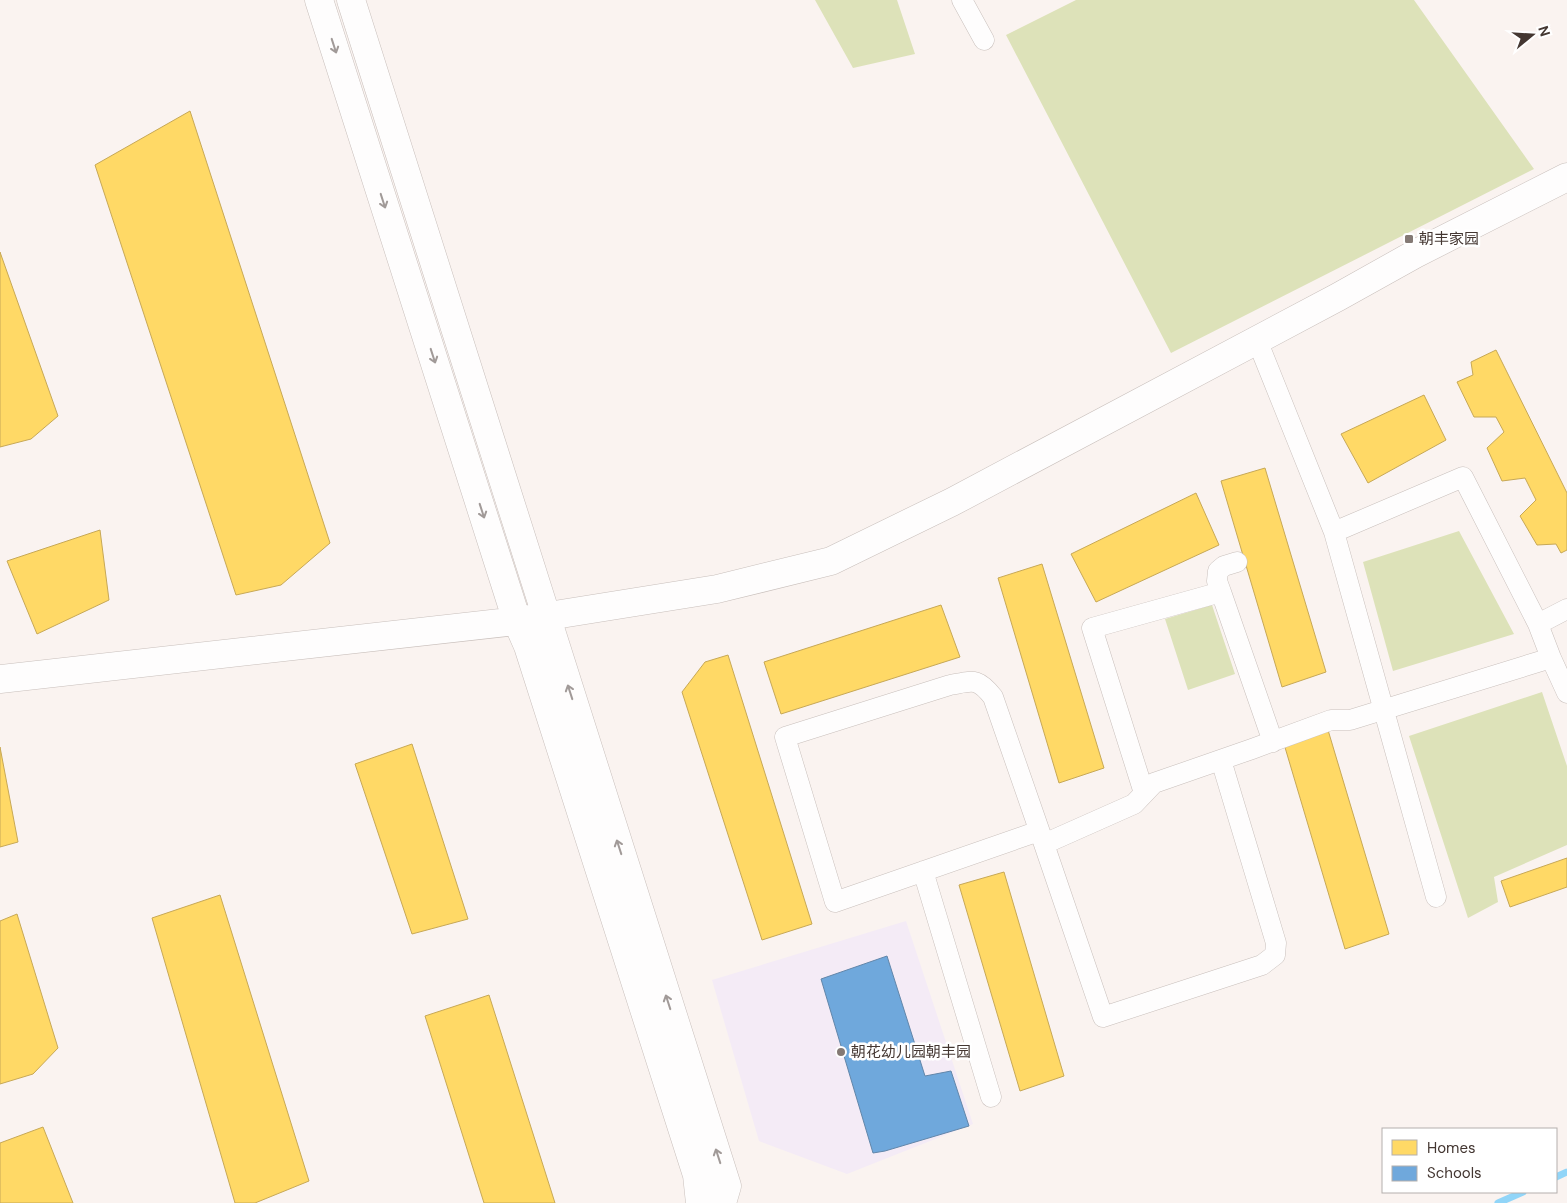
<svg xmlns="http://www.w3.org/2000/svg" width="1567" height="1203" viewBox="0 0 1567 1203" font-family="'DM Sans','Noto Sans SC',sans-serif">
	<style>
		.education { fill: #f4ebf6 }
		.green { fill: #dde2b9 }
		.homes { fill: #ffd966; stroke: #c7a856 }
		.schools { fill: #6fa8dc; stroke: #6286a9 }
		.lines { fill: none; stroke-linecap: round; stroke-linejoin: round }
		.stream { stroke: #91d5f8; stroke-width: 7 }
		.street-casing { stroke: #c8bfbb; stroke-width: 21 }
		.secondary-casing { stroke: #c8bfbb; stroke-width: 29 }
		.street { stroke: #fefdfd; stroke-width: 20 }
		.secondary { stroke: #fefdfd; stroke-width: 28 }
		.oneway { stroke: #a19a98 }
		.poi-dot { fill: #847974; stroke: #fff; stroke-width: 2 }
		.labels { text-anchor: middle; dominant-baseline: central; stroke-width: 5; stroke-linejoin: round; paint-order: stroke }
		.poi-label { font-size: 15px; fill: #443732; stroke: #fff; text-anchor: start }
	</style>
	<rect width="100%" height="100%" fill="#faf3f0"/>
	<path class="education" d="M 906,921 L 973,1124 L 847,1174 L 759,1141 L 712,980 Z"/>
	<path class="green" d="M 815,0 L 897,0 L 915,54 L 853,68 Z
		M 1076,0 L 1414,0 L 1534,169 L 1171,353 L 1006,35 Z
		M 1459,531 L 1514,634 L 1393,671 L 1363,562 Z
		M 1212,605 L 1235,674 L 1188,690 L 1165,619 Z
		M 1542,692 L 1567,766 L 1567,845 L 1494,877 L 1498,902 L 1468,918 L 1409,736 Z"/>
	<path class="homes" d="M 190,111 L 330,543 L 281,585 L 236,595 L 95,165 Z
		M 0,252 L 58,416 L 31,439 L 0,447 Z
		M 1496,350 L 1567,493 L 1567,550 L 1561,553 L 1556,544 L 1537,545 L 1520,516 L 1536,500 L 1525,478 L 1502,481 L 1487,448 L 1504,432 L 1496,417 L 1474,417 L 1457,382 L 1473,375 L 1471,362 Z
		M 1424,395 L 1446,440 L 1368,483 L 1341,434 Z
		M 1265,468 L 1326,672 L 1282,687 L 1221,481 Z
		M 1196,493 L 1219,545 L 1096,602 L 1071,554 Z
		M 100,530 L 109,600 L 37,634 L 7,561 Z
		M 1042,564 L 1104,768 L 1059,783 L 998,578 Z
		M 941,605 L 960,657 L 781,714 L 764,662 Z
		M 728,655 L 812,924 L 762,940 L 682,692 L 705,662 Z
		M 1328,730 L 1389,934 L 1345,949 L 1284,744 Z
		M 412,744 L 468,919 L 412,934 L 355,764 Z
		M 0,747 L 18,842 L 0,847 Z
		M 1567,858 L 1567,887 L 1510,907 L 1501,881 Z
		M 1004,872 L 1064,1076 L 1020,1091 L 959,885 Z
		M 220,895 L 309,1181 L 255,1203 L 235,1203 L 152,918 Z
		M 17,914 L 58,1048 L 33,1074 L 0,1084 L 0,921 Z
		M 489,995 L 555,1203 L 484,1203 L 425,1016 Z
		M 43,1127 L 73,1203 L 0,1203 L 0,1143 Z"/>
	<path class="schools" d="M 887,956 L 925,1076 L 951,1071 L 969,1126 L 885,1151 L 873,1153 L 821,979 Z"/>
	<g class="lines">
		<path class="stream" d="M 1556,1177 L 1567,1172
			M 1498,1203 L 1523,1192"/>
		<g class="street-casing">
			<path id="street" d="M 962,0 L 984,40
				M 1257,340 L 1334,532 L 1463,477 L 1538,624
				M 1334,532 L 1436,897
				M 1221,592 L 1217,581 L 1218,571 L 1224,566 L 1237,562
				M 1551,658 L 1567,693
				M 1221,760 L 1276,943 L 1275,955 L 1262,965 L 1103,1017 L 1044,844 L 1134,804 L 1154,783 L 1252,749 L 1331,720 L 1350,720 L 1551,658 L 1538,624 L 1567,609
				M 1144,793 L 1092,628 L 1221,592 L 1273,742
				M 1039,831 L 835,902 L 785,737 L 950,685 C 973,681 977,677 993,697 L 1044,844
				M 923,871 L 991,1097"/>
		</g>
		<g class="secondary-casing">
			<path id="secondary" d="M 319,0 L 517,621 L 528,646 L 697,1175 L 700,1203
				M 351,0 L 727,1186 L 722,1203
				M 0,679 L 517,621 L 717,589 L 831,561 L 952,502 L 1338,297 L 1415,254 L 1567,177"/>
		</g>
		<use href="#street" class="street"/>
		<use href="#secondary" class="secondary"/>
	</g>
	<defs><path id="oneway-shaft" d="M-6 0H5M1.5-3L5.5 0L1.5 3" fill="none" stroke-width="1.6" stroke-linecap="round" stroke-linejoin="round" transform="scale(1.25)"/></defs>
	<g class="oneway">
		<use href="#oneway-shaft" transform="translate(334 46) rotate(72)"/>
		<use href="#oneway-shaft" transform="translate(383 201) rotate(72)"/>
		<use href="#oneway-shaft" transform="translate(433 356) rotate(72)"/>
		<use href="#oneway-shaft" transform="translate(482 511) rotate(72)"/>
		<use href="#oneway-shaft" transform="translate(570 692) rotate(-108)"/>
		<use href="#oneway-shaft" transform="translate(619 847) rotate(-108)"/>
		<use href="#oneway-shaft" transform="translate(668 1002) rotate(-108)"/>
		<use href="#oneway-shaft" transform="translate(718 1156) rotate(-108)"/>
	</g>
	<g class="poi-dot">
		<rect x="1404" y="234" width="10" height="10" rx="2.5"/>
		<circle cx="841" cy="1052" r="5"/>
	</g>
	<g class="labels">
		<g class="poi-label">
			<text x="1419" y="239">朝丰家园</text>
			<text x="851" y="1052">朝花幼儿园朝丰园</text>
		</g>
	</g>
	<rect x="1382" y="1128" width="175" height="65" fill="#ffffff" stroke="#b4afad"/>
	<rect x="1392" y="1140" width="25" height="15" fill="#ffd966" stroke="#b4afad"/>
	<text x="1427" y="1153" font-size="15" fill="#443732">Homes</text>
	<rect x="1392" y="1166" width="25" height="15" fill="#6fa8dc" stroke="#b4afad"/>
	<text x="1427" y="1178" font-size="15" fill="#443732">Schools</text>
	<g transform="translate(1532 35) rotate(72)" stroke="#ffffff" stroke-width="4" paint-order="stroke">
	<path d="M0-4L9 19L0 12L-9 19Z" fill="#443732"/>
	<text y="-8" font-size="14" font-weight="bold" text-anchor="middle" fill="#443732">N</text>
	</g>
</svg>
